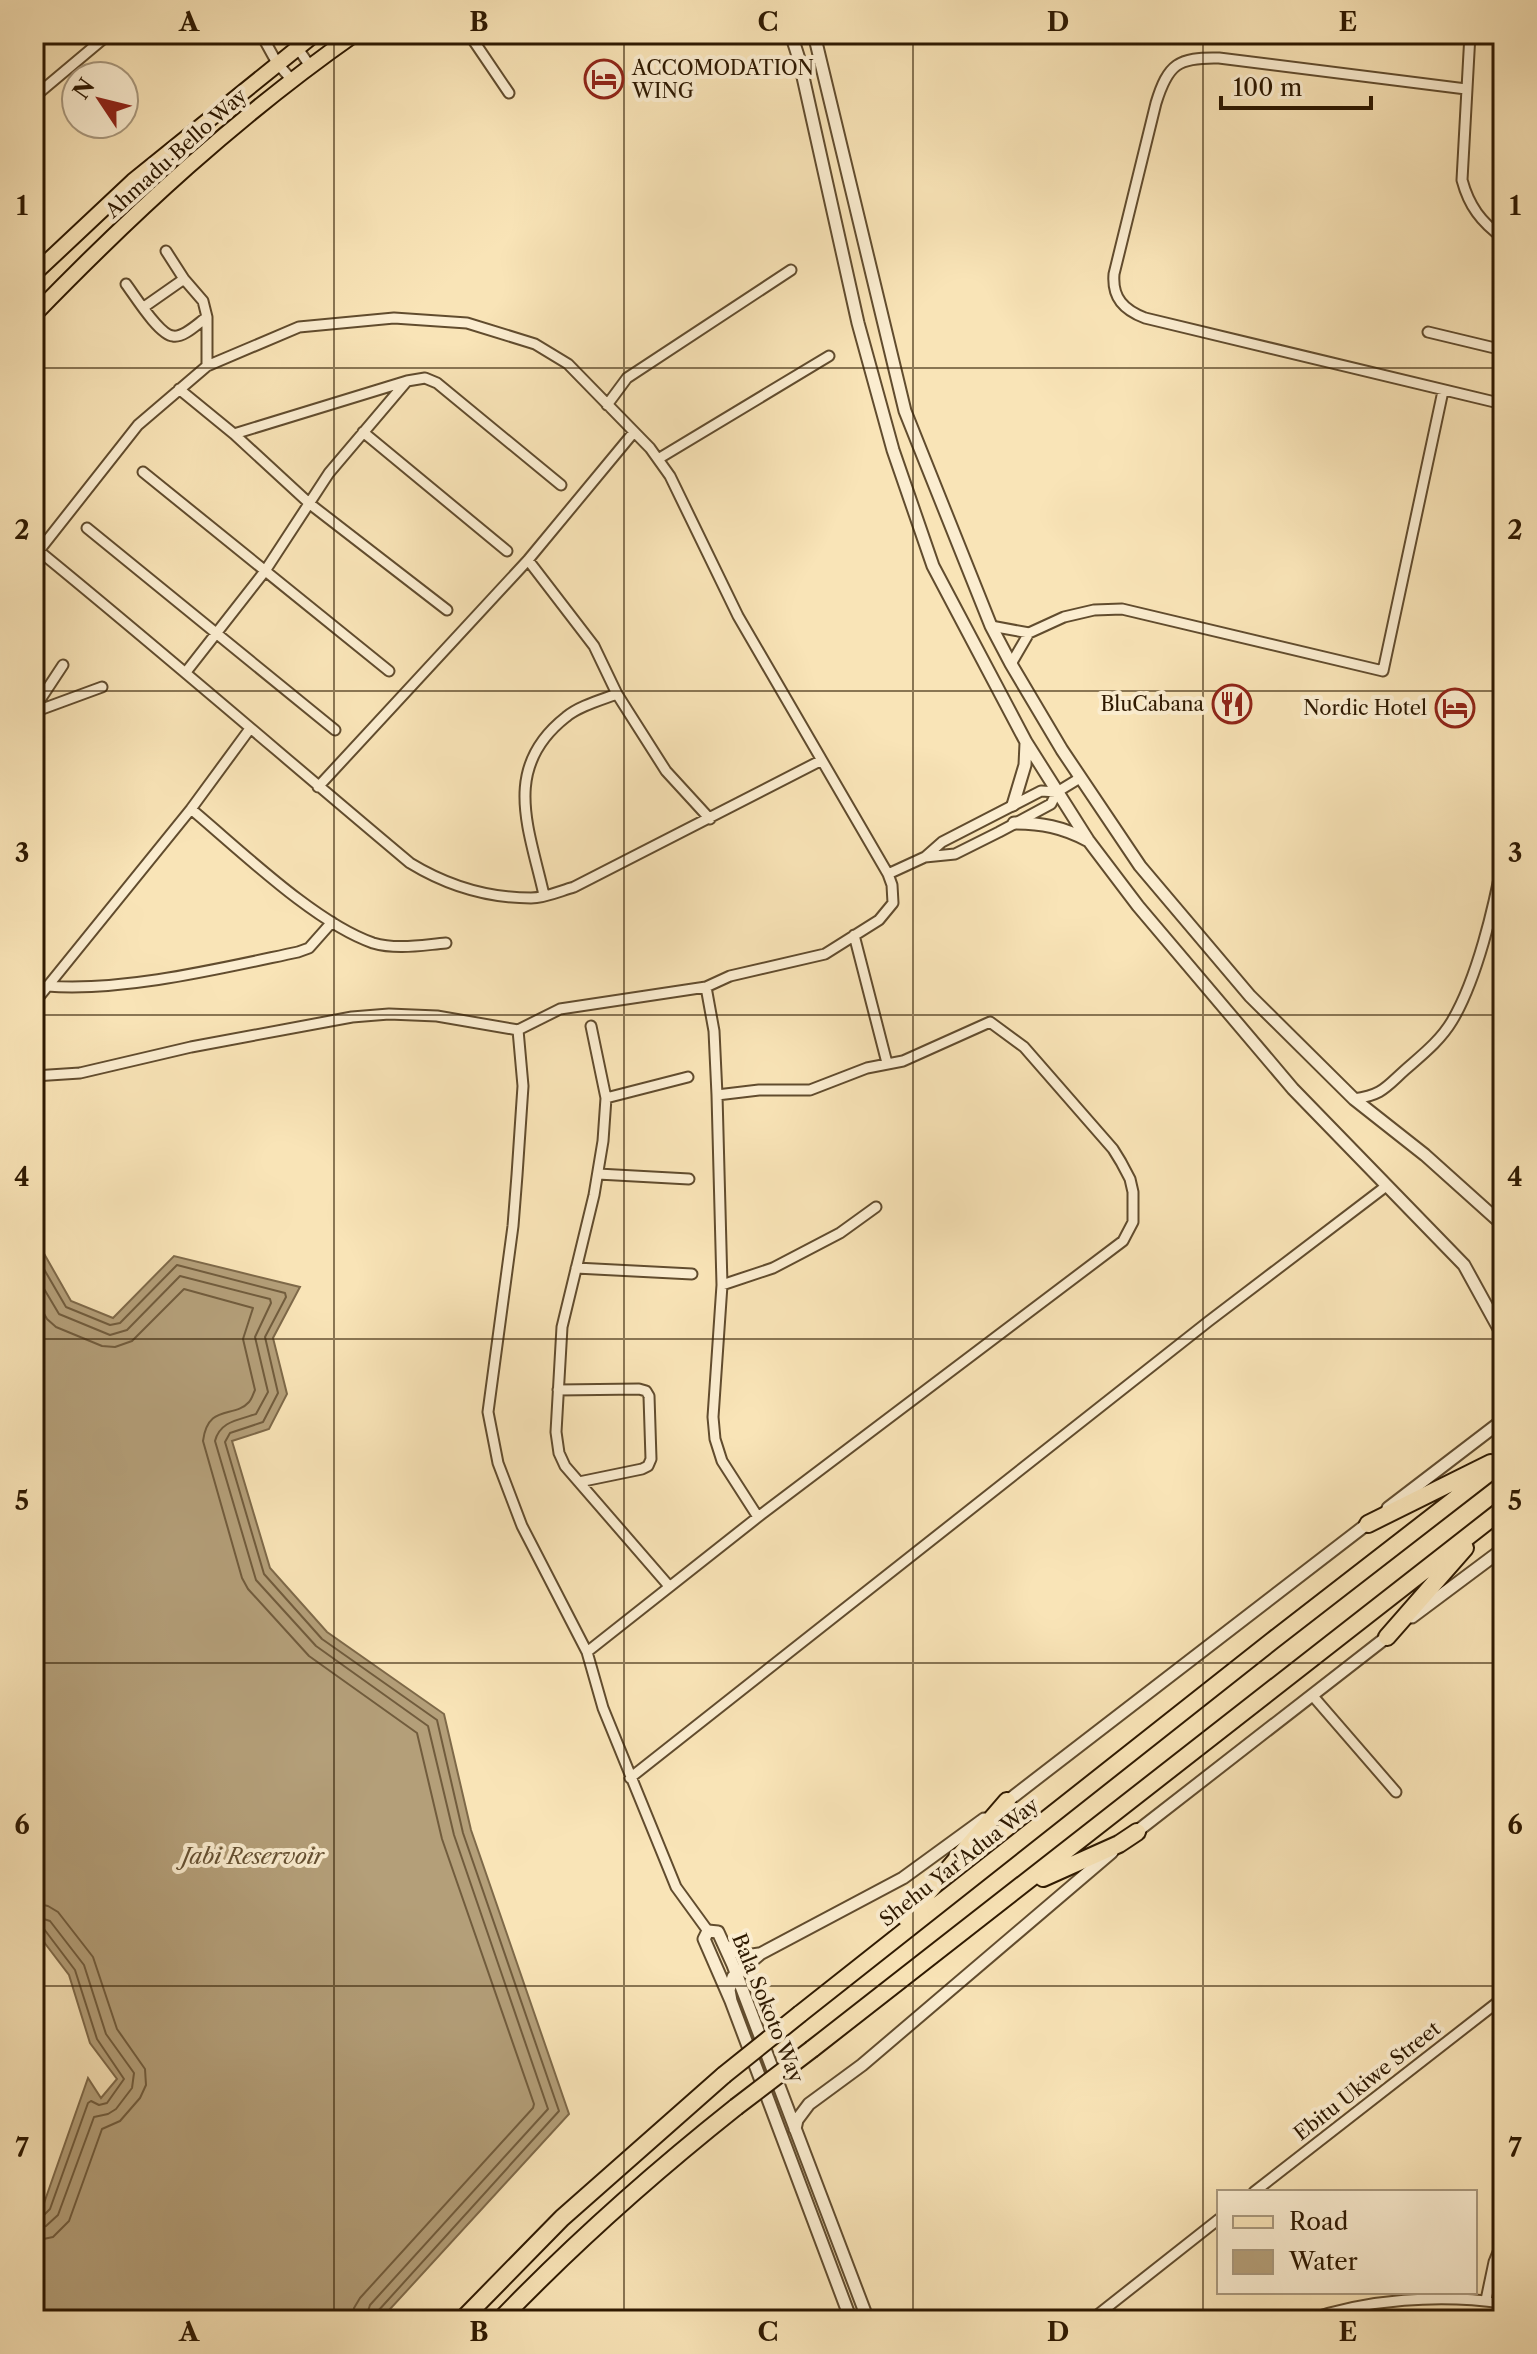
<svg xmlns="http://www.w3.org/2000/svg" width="1537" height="2354" viewBox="0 0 1537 2354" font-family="'Libre Caslon Text',serif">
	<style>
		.water { fill: #b49f79; stroke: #7e6949; stroke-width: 2 }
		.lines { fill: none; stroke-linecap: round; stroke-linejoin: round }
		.shore { stroke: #715c3d; stroke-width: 2 }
		.minor-casing { stroke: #614c2e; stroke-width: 13 }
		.tertiary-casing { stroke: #614c2e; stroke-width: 15 }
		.primary-casing { stroke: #2e1901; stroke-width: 18 }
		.motorway-casing { stroke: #2e1901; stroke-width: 20 }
		.minor { stroke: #fbedd0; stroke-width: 9 }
		.tertiary { stroke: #fbedd0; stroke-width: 11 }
		.primary { stroke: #f9e4b7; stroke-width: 14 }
		.motorway { stroke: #f9e4b7; stroke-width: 16 }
		.motorway-bridge-casing { stroke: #2e1901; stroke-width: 20; stroke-linecap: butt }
		.motorway-bridge { stroke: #f9e4b7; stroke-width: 16 }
		.grid { fill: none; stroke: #2e1901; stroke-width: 2; stroke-opacity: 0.55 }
		.labels { text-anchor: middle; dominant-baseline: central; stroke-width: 8; stroke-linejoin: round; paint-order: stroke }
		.poi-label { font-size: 20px; fill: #2e1901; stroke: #fbedd0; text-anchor: end }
		.street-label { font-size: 20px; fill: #2e1901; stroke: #fbedd0 }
		.water-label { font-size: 22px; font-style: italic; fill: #644f31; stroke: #fbedd0 }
		.neatline { fill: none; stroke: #2e1901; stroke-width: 3 }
		.grid-label { font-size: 26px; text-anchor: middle; font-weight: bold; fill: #2e1901 }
	</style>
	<rect width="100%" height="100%" fill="#f9e4b7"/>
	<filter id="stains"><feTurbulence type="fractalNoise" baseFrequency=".0025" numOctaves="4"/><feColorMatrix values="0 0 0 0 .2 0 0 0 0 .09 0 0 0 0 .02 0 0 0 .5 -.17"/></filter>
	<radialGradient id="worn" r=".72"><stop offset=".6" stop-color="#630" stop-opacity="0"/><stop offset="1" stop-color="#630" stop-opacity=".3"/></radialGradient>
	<path class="water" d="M 34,1236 L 71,1301 L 113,1318 L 174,1256 L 300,1287 L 273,1338 L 287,1394 L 269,1429 L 232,1441 L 270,1568 L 327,1632 L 444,1714 L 471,1830 L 569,2114 L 380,2320 L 34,2320 L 34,2214 L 43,2206 L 88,2078 L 101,2098 L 117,2079 L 90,2043 L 69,1975 L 34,1929 Z"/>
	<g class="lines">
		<path class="shore" d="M 34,1252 L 66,1307 L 110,1325 L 120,1323 L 177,1265 L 285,1293 L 286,1297 L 265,1337 L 278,1393 L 263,1422 L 230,1433 L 225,1442 L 264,1574 L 322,1639 L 437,1720 L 463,1833 L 559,2111 L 378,2311 L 375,2320
			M 34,1272 L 59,1314 L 110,1335 L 127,1330 L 180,1276 L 270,1299 L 271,1303 L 255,1337 L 268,1392 L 256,1414 C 239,1420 220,1421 215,1441 L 256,1580 L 316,1646 L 428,1726 L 454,1835 L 548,2109 L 370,2305 L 365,2320
			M 34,1296 L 47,1319 L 56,1327 L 102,1346 L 115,1347 L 132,1341 L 184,1289 L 253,1308 L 243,1339 L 255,1390 C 253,1394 252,1399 249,1402 C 234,1419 208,1403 203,1441 L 242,1578 L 248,1589 L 309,1656 L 417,1733 L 442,1839 L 534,2104 L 533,2108 L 360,2298 L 354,2308 L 353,2320
			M 34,1903 L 48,1906 L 58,1912 L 93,1957 L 117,2029 L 145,2069 L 146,2085 L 140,2098 L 120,2121 L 102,2129 L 69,2221 L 53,2237 L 34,2241
			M 34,1916 L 50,1921 L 84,1965 L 106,2034 L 134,2073 L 132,2088 L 116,2109 L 108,2114 L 94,2117 L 58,2215 L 46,2226 L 34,2229
			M 34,1926 L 44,1929 L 75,1970 L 97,2039 L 124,2079 L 107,2103 L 99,2105 L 91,2101 L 88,2103 L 50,2209 L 41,2218 L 34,2219"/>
		<g class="minor-casing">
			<path id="minor" d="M 261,34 L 277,63 L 291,79
				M 288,34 L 310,66
				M 469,34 L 509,93
				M 1470,34 L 1462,180 C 1469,206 1481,222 1503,238
				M 1466,89 L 1219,58 C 1178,57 1168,64 1156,103 L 1114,274 C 1112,298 1124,310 1145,318 L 1503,404
				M 34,97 L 109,34
				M 166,251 L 184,279 L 203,301 L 207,317 L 207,366
				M 126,284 C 135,296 159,335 173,336 C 184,338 198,323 207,317
				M 144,307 L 184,279
				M 1428,332 L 1503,350
				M 179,389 L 234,434 L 310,504 L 447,610
				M 607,405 L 627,378 L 791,270
				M 363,432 L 507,551
				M 234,434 L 407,381 L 425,378 L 437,383 L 561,485
				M 658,459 L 829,356
				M 143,472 L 389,671
				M 87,528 L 335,730
				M 39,551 C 164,653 286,759 410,863 C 446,885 488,898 531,898 C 545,898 560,891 574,887 L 820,761
				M 34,557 L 138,425 L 207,366 L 299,327 L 394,318 L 467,323 L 535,344 L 568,364 L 650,448 L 670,476 L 738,616 L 888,874 L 925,857 L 942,842 L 1041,791 L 1057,792
				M 528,560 L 594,646 L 617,694 L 666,771 L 710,819
				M 991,626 L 1029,633 L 1064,617 L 1094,610 L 1122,609 L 1383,671 L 1443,391
				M 1011,664 L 1029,633
				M 186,672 L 265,571 L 329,473 L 407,381
				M 34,709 L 63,665
				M 34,712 L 102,687
				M 318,787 L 528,560 L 634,432
				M 191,809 C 240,850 315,923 373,943 C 397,950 422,945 446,943
				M 925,857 L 955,854 L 999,832 L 1051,804 L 1057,792 L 1080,778
				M 544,895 C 529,828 501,768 566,717 C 579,706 601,700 617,694
				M 854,935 L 887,1063
				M 47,986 C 124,992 222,968 298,952 L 309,948 L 332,922
				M 706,987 L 714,1031 L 717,1095 L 722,1285 L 713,1417 L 715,1439 L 722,1461 L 758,1517
				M 34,1003 L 191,809 L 249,730
				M 591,1026 L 606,1098 L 603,1141 L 594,1195 L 562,1327 L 556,1432 L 559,1453 L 565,1466 L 669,1586
				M 518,1030 L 523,1086 L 517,1175 L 513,1226 L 488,1412 L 498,1463 L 522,1526 L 587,1652 L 603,1708 L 676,1887 L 708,1931
				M 34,1076 L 80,1073 L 191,1047 L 352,1017 L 389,1014 L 437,1016 L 518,1030 L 560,1009 L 706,987 L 730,976 L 825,954 L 879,920 L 893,903 L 892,885 L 888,874
				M 606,1098 L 688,1077
				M 1354,1099 C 1382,1095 1385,1088 1405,1070 C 1422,1055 1440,1041 1452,1021 C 1477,979 1494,907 1503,858
				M 598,1174 L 689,1179
				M 576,1268 L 692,1274
				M 722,1285 L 773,1268 L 840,1233 L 876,1207
				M 558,1390 L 639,1389 L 646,1391 L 649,1396 L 651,1459 L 648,1466 L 642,1469 L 579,1482
				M 587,1652 L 758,1517 L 1123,1241 L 1133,1222 L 1133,1192 L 1130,1179 L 1121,1162 L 1113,1149 L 1024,1047 L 990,1022 L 903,1061 L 867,1068 L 810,1090 L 759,1090 L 717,1095
				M 1312,1695 L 1396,1792
				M 630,1778 L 1209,1321 L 1385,1187
				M 1254,2192 L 1503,1998
				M 1486,2300 L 1494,2262 L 1503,2240
				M 1091,2320 L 1219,2219
				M 1307,2320 C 1368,2299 1439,2294 1503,2303"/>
		</g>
		<g class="tertiary-casing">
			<path id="tertiary" d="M 791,34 L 799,59 L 858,323 L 893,450 L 933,566 L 1026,742 L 1088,840 L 1138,906 L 1293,1089 L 1464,1265 L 1503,1336
				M 814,34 L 905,411 L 991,626 L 1011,664 L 1062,750 L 1140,866 L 1250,996 L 1354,1099 L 1425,1155 L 1503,1225
				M 1013,805 L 1025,765 L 1026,743
				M 1014,823 C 1042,823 1062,827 1087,840
				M 1388,1508 L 1503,1420
				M 1412,1617 L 1503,1549
				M 1001,1806 L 1371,1521
				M 1131,1836 L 1392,1633
				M 725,1946 L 746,1956 L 759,1954
				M 731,2001 L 729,1990 L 733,1977 L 760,1954 L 903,1878 L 984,1819
				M 795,2129 L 797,2120 L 809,2104 L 862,2065 L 1112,1852
				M 851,2320 L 731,2001 L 704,1939 L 708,1931 L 718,1932 L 733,1965 L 868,2320"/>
		</g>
		<g class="primary-casing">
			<path id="primary" d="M 34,274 L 133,181 L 315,34
				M 34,315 C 134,212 238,116 355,34"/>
		</g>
		<g class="motorway-casing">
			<path id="motorway" d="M 1368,1524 L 1491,1463
				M 1387,1637 L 1465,1548
				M 1043,1878 L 1119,1844 L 1137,1832
				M 906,1918 L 1007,1801
				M 800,2014 L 1272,1641 L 1503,1462
				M 812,2049 L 1503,1509
				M 462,2320 L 562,2218 L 724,2075
				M 500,2320 C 574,2243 653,2173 736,2107"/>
		</g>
		<use href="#minor" class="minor"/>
		<use href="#tertiary" class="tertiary"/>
		<use href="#primary" class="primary"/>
		<use href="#motorway" class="motorway"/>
		<g class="motorway-bridge-casing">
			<path id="motorway-bridge" d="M 724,2075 L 800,2014
				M 736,2107 L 812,2049"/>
		</g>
		<use href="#motorway-bridge" class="motorway-bridge"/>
	</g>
	<path class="grid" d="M 334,34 L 334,2320M 624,34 L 624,2320M 913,34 L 913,2320M 1203,34 L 1203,2320M 34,368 L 1503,368M 34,691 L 1503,691M 34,1015 L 1503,1015M 34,1339 L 1503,1339M 34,1663 L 1503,1663M 34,1986 L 1503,1986"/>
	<defs>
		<g id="hotel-ring" transform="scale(2)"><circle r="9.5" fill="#fbedd0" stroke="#8f2418" stroke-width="1.5"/><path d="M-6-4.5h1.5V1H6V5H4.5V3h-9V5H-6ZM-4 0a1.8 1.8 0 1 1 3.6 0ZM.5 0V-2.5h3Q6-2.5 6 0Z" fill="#8f2418"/></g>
		<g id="restaurant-ring" transform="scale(2)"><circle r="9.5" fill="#fbedd0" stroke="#8f2418" stroke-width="1.5"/><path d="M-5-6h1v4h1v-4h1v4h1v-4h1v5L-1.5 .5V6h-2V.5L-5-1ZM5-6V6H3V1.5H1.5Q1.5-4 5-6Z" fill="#8f2418"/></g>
	</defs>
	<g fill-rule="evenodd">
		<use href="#hotel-ring" x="604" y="79"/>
		<use href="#restaurant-ring" x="1232" y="704"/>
		<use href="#hotel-ring" x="1455" y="708"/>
	</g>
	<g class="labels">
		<g class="poi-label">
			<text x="632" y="68" text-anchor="start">ACCOMODATION<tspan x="632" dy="23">WING</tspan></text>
			<text x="1204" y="704">BluCabana</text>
			<text x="1427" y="708">Nordic Hotel</text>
		</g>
		<g class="street-label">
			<text transform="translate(176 153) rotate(-42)">Ahmadu Bello Way</text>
			<text transform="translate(959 1862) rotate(-38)">Shehu Yar'Adua Way</text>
			<text transform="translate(768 2008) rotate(68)">Bala Sokoto Way</text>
			<text transform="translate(1367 2081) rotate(-38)">Ebitu Ukiwe Street</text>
		</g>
		<g class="water-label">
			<text x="253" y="1856">Jabi Reservoir</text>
		</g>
	</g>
	<rect width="1537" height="2354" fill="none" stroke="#f9e4b7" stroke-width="88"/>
	<rect x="1217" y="2190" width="260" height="104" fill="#fbedd0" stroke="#a9987d" stroke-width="2"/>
	<rect x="1233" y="2216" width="40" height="12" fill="#f9e4b7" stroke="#a9987d" stroke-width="2"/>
	<text x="1289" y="2230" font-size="24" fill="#2e1901">Road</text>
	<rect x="1233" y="2250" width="40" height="24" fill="#b49f79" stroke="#a9987d" stroke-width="2"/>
	<text x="1289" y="2270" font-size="24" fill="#2e1901">Water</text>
	<g transform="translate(100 100) rotate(305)"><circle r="38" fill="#fbedd0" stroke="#a9987d" stroke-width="2"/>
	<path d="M0-6L14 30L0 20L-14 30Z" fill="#8f2418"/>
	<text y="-12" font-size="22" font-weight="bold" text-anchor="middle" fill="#2e1901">N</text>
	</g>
	<path d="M1221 96v12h150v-12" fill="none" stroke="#2e1901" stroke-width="4"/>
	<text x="1233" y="96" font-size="24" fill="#2e1901" stroke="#fbedd0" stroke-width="6" paint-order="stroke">100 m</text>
	<rect x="44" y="44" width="1449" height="2266" class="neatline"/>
	<g class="grid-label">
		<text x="189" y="31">A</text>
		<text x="479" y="31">B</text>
		<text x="768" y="31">C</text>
		<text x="1058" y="31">D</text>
		<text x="1348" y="31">E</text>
		<text x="22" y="215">1</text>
		<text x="1515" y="215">1</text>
		<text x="22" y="539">2</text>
		<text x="1515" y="539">2</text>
		<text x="22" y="862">3</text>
		<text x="1515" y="862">3</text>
		<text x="22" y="1186">4</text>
		<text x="1515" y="1186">4</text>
		<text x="22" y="1510">5</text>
		<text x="1515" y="1510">5</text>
		<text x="22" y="1834">6</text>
		<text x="1515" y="1834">6</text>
		<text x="22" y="2157">7</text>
		<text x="1515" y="2157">7</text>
		<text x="189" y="2341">A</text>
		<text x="479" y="2341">B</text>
		<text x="768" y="2341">C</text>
		<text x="1058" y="2341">D</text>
		<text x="1348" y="2341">E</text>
	</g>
	<rect width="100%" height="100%" filter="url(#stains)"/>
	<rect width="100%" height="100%" fill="url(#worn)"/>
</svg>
